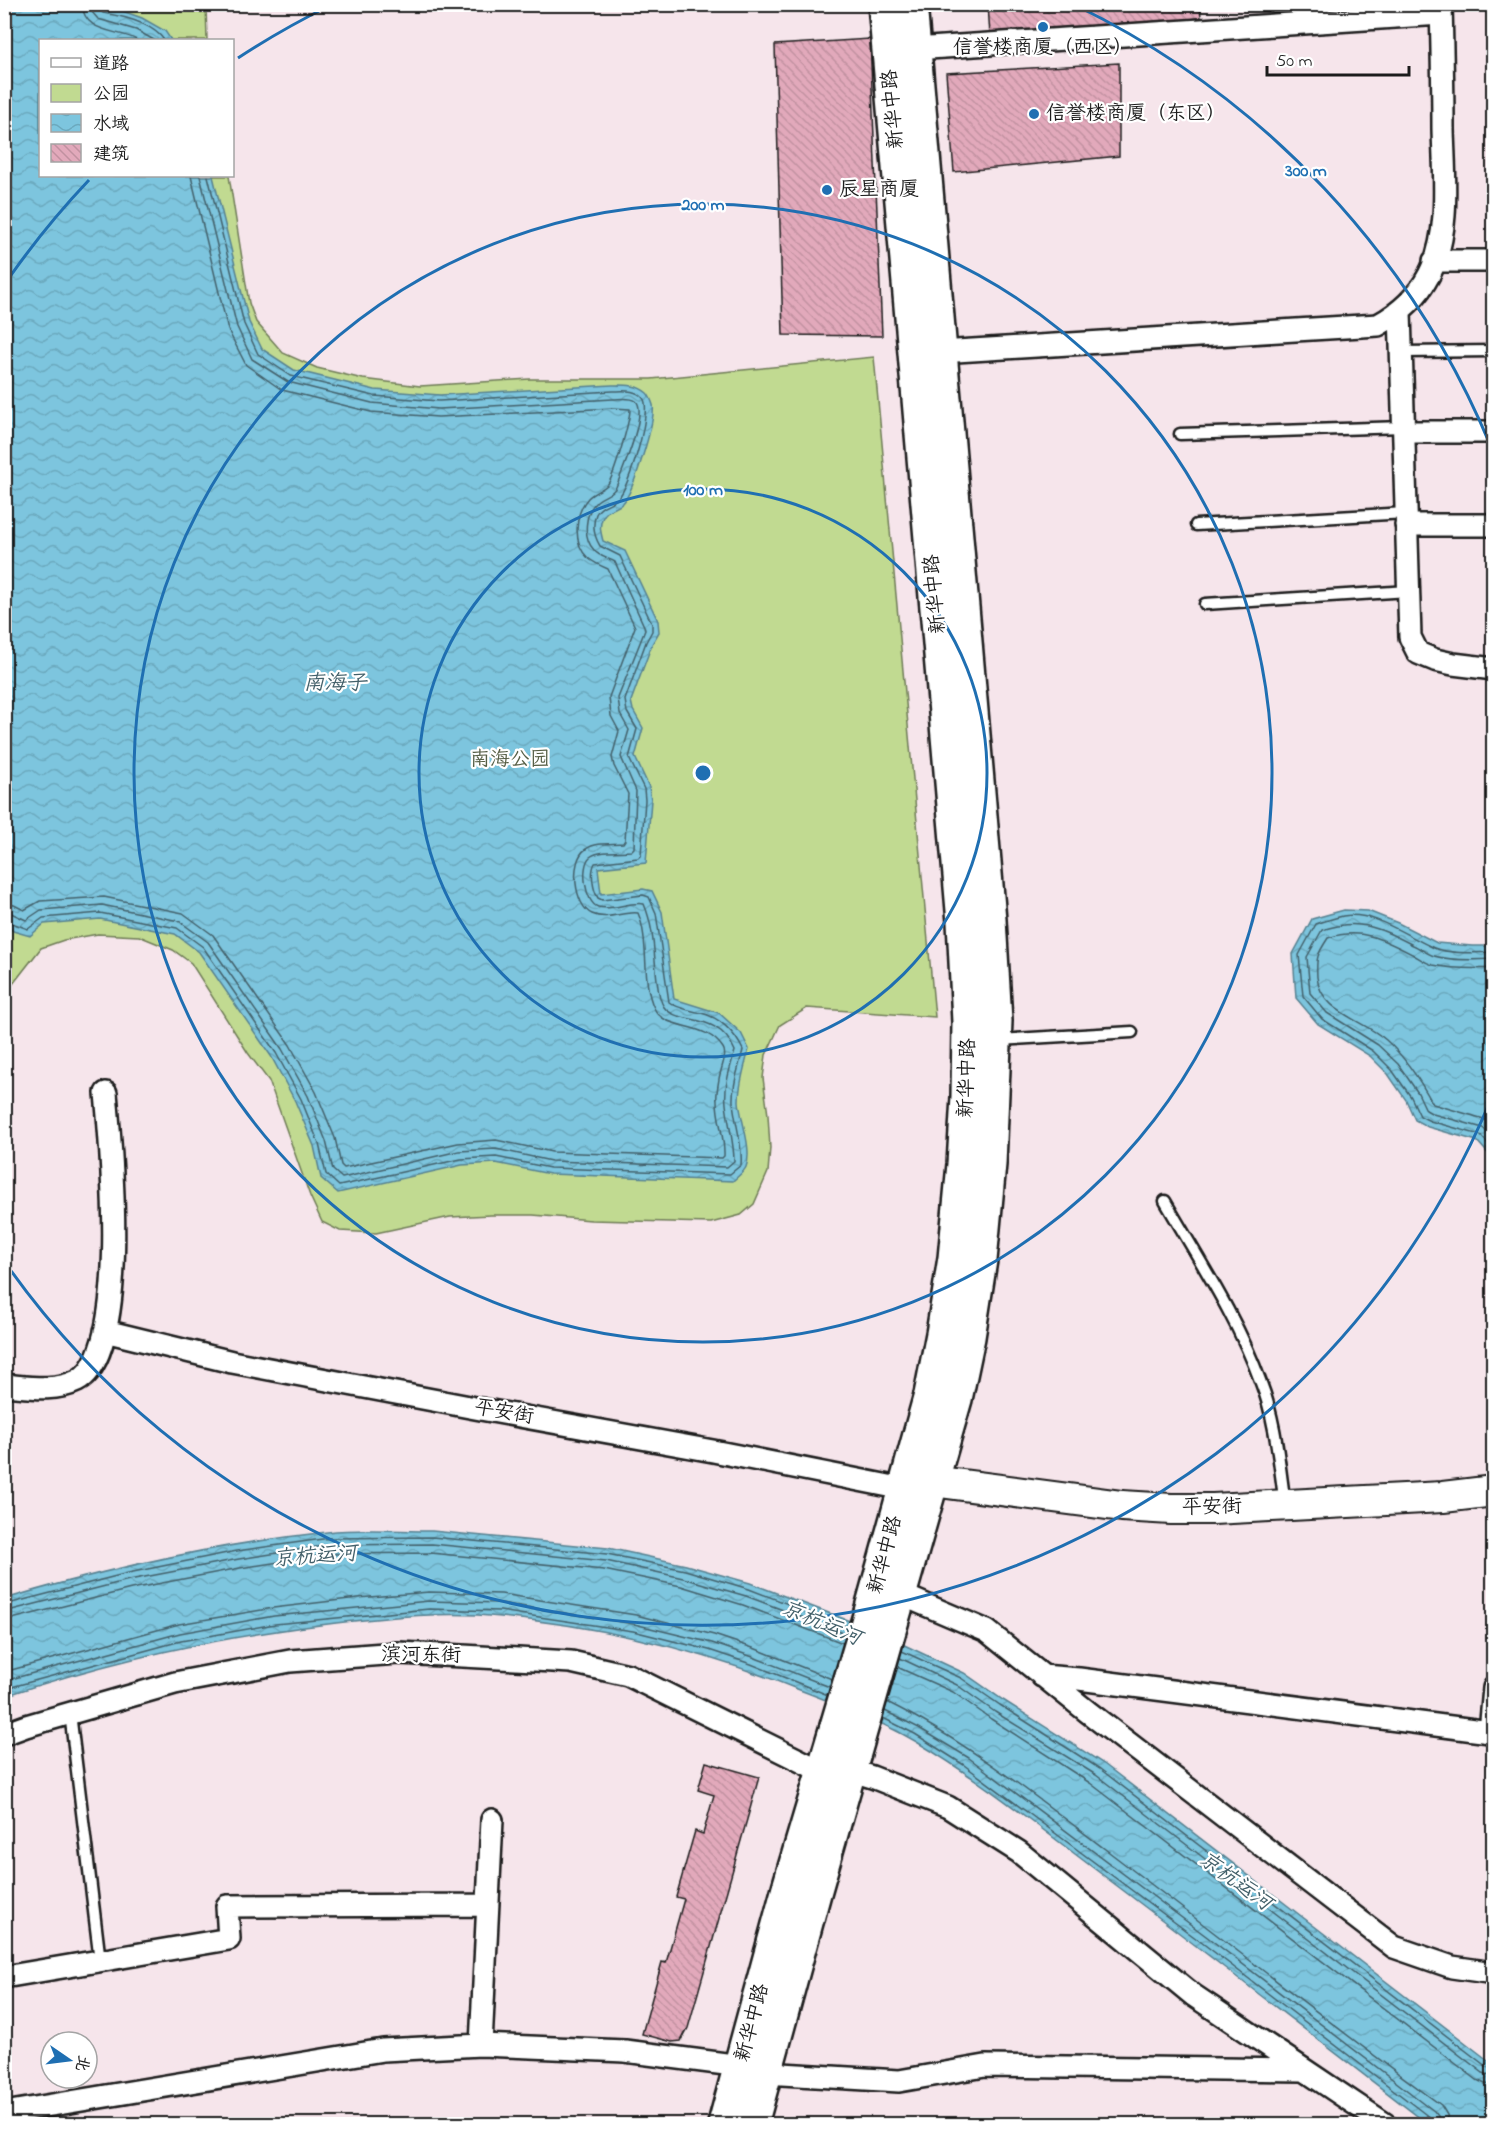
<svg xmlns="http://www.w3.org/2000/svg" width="1498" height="2129" viewBox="0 0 1498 2129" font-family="'Indie Flower','LXGW WenKai TC',sans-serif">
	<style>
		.green { fill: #c1da91; stroke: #6e7b56; stroke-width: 1.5 }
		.water { fill: url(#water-waves); stroke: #568190; stroke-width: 1.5 }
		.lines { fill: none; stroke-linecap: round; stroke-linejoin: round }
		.shore { stroke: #43606a; stroke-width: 1.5 }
		.building { fill: url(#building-back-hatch); stroke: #1c1c1c; stroke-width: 1.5 }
		.lane-casing { stroke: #1c1c1c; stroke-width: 15 }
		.street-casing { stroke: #1c1c1c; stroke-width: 26 }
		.secondary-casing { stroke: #1c1c1c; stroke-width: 34 }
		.primary-casing { stroke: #1c1c1c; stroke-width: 38 }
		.lane { stroke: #fff; stroke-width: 10 }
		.street { stroke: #fff; stroke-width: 21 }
		.secondary { stroke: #fff; stroke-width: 30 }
		.primary { stroke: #fff; stroke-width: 33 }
		.ring { fill: none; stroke: #1f6fb2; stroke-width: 3 }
		.poi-dot { fill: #1f6fb2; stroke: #fff; stroke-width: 2 }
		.labels { text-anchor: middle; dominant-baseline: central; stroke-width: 4.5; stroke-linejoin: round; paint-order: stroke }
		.poi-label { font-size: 20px; fill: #1c1c1c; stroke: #fff; text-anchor: start }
		.street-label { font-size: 20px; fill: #1c1c1c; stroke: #fff }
		.park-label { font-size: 20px; fill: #565e45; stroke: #fff }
		.water-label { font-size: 21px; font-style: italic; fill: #43606a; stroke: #fff }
		.centre { fill: #1f6fb2; stroke: #fff; stroke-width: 3 }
		.ring-label { font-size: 18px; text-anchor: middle; font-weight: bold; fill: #1f6fb2; stroke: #fff; stroke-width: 4.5; stroke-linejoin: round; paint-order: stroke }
	</style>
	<defs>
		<pattern id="water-waves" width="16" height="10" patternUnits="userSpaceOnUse" patternTransform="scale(1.5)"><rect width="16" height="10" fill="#7dc5de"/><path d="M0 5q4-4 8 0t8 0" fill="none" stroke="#6ba9be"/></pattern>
		<pattern id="building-back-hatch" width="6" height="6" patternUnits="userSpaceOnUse" patternTransform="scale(1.5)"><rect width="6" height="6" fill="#e2a9bb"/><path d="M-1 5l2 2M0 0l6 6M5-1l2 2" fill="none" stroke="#c191a0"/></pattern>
	</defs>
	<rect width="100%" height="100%" fill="#f6e5eb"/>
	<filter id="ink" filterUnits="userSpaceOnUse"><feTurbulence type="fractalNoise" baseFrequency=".0167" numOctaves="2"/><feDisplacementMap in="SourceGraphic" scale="12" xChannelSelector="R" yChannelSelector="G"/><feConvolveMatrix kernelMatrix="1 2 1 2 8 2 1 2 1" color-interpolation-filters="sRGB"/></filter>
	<g filter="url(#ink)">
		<path class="green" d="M 5,5 L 206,5 L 207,40 L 40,40 L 40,176 L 229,176 L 249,303 L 256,322 L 283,353 L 317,368 L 363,379 L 420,386 L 530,379 L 651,379 L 874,357 L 935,1017 L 807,1008 L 780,1025 L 766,1055 L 763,1078 L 768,1115 L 770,1148 L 768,1172 L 754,1204 L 741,1215 L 711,1223 L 591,1220 L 533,1215 L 491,1215 L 450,1217 L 376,1233 L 340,1231 L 322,1222 L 310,1196 L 269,1081 L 248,1053 L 191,963 L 173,950 L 139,936 L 98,934 L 64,940 L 41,948 L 5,994 Z"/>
		<path class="water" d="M 5,4 L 114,8 L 142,18 L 165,31 L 171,40 L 40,40 L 40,176 L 213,176 L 249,322 L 262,349 L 294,370 L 375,390 L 440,395 L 612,385 C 625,385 637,384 647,393 C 650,396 652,402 653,405 C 656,420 633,492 623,503 C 616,510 606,508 602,519 C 599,527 601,533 603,541 L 625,551 L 658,621 L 659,632 L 652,644 L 631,701 L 633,710 L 643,728 L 635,757 L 649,787 L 651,800 L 646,863 L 598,868 L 601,894 L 643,889 L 652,891 L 662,912 L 674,999 L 719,1013 L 741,1033 L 749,1049 C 745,1066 739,1083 739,1101 C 740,1118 753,1150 746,1167 C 744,1172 737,1177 733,1181 L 550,1174 L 496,1163 L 462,1165 L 338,1193 L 321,1178 L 314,1146 L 295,1101 L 271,1056 L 199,952 L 175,934 L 100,919 L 44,924 L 30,936 L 13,931 L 5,924 Z
			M 1344,910 L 1368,911 L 1398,923 L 1437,943 L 1472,946 L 1493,946 L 1493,1159 L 1477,1141 L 1428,1127 L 1415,1120 L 1406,1100 L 1388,1074 L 1370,1056 L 1318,1024 L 1296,998 L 1293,954 L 1312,919 Z
			M 432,1531 L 608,1548 L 686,1565 L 750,1583 L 868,1628 L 964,1673 L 1003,1700 L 1104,1764 L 1493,2064 L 1493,2124 L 1430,2124 L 1421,2119 C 1317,2039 1213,1958 1108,1879 C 1045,1832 983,1781 915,1741 C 877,1719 834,1703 792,1687 C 699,1650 601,1626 501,1617 C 446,1611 390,1617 336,1623 C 223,1636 112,1660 5,1696 L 5,1599 C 109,1568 218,1544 327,1532 C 361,1528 398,1531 432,1531 Z"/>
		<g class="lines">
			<path class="shore" d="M 82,4 C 84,34 117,29 137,40
				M 91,4 L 92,12 L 98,19 L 136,30 L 154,40
				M 99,4 L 99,9 L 103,13 C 122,16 152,23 164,40
				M 4,903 L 14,905 L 24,910 L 40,901 L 104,897 L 183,913 L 213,935 L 290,1045 L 316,1092 L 335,1138 L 341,1165 L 344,1168 L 458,1143 L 496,1140 L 552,1152 L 722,1158 L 724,1156 C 725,1137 717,1120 717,1101 C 716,1094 718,1086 719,1079 C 720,1070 728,1055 723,1048 C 705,1020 665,1032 654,1008 C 641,981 650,941 638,913 C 624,911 607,921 592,914 C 574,906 569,860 586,849 C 596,842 611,844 623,843 L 625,840 L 628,794 L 614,766 L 612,757 L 619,731 L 611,716 L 609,697 L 635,627 L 608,569 C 601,566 594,563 588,558 C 572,543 575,513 588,498 C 594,492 602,490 607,485 C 614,478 630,420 630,409 L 613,408 L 438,417 L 371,412 L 282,390 L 246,365 L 228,330 L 191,176
				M 4,912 L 11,913 L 26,920 L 41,910 L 102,905 L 179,921 L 208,942 L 282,1049 L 308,1096 L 326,1141 L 333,1170 L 342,1178 L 459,1151 L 496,1149 L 551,1161 L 727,1167 L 734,1161 C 734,1141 728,1123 726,1104 C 724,1086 730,1068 735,1051 C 718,1010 678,1026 664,1007 C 659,1000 658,989 657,980 C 654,956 654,927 644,904 C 630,901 612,911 598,907 C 585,903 580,866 590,857 C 599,850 620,852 631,851 L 634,848 L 636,791 L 621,757 L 629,730 L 620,714 L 618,698 L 645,630 L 644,626 L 615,562 C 608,558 599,557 594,550 C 582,537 585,512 597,501 C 604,495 612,495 616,487 C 622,472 648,412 636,401 C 630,397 620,399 613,399 L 439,409 L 372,403 L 288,382 L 252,359 L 237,327 L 200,176
				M 4,920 L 28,929 L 43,918 L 100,913 L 177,928 L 203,947 L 276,1053 L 301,1099 L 319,1144 L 326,1174 L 339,1186 L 461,1159 L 496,1157 L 550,1168 L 730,1174 L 741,1165 C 743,1143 735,1124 733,1102 C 732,1085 739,1067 743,1050 C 735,1033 720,1017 701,1013 C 690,1010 678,1009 669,1002 L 656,913 L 649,897 L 643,895 L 602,900 L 598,898 C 593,890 590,872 595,863 L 638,858 L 641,855 L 645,800 L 644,789 L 629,758 L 637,729 L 627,712 L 625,700 L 646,642 L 652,631 L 652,624 L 620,556 L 600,546 C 594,536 592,525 596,514 C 601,504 611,505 618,498 C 629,489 653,409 643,398 C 636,389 623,391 613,391 L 439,401 L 374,396 L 291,376 L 258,354 L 244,324 L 208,176
				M 1494,952 C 1477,953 1448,954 1434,948 C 1406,936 1375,911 1343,916 C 1334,918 1325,921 1316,924 L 1299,955 L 1303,996 L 1322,1019 L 1373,1051 L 1392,1070 L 1411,1097 L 1420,1116 L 1430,1121 L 1480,1135 L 1494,1150
				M 1494,959 C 1475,960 1452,961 1434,956 C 1427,954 1420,948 1413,945 C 1379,928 1359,917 1322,930 L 1307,957 L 1310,993 L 1327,1013 L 1378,1045 L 1398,1064 L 1418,1093 L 1426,1110 L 1433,1114 L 1483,1128 L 1494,1139
				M 1494,968 C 1474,969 1452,969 1433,965 C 1425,963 1419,958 1412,954 C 1383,939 1360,927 1328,938 C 1317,955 1316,957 1317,977 C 1320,1012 1364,1020 1386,1040 C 1406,1058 1420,1080 1433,1104 L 1484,1119 L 1494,1125
				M 4,1605 L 128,1573 L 237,1551 L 330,1538 L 432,1537 L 607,1554 L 685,1570 L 749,1589 L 848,1627
				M 4,1612 L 129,1580 L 239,1559 L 330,1545 L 432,1544 L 606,1561 L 683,1578 L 746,1596 L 846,1634
				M 4,1621 L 131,1589 L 240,1568 L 331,1554 L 431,1553 L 604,1570 L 681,1586 L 743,1605 L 843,1643
				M 902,1651 L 961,1678 L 1000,1705 L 1100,1769 L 1487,2067 L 1494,2068
				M 900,1658 L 957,1685 L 995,1712 L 1096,1775 L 1483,2073 L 1494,2076
				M 897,1667 L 953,1692 L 991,1719 L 1090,1783 L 1477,2080 L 1485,2084 L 1494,2085
				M 4,1672 L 179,1624 L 273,1608 L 358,1598 L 429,1592 L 501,1594 L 636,1615 L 714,1635 L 756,1649 L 832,1679
				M 4,1681 L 180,1633 L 274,1616 L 429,1601 L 501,1603 L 634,1624 L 712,1643 L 753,1657 L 830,1687
				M 4,1689 L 181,1641 L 275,1624 L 429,1609 L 500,1611 L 633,1631 L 709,1650 L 751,1664 L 828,1695
				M 887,1702 C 966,1741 1035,1796 1105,1849 C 1217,1934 1327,2022 1441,2105 L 1447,2115 L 1449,2124
				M 885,1711 L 919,1728 L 969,1758 L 1206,1936 L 1434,2111 L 1438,2116 L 1440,2124
				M 883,1718 L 915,1734 L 964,1765 L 1201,1942 L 1429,2117 L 1432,2124"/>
		</g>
		<path class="building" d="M 988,4 L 1200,4 L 1201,18 L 990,36 Z
			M 1488,4 L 1494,4 L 1494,113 L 1490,114 Z
			M 870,39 L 882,336 L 783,335 L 775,45 Z
			M 1119,63 L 1119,156 L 954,172 L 946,73 Z
			M 706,1762 L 759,1777 L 688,2028 L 681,2041 L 672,2042 L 642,2034 L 662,1962 L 666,1963 L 684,1899 L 676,1897 L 695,1831 L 703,1834 L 714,1795 L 698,1790 Z"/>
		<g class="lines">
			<g class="lane-casing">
				<path id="lane" d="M 1401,352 L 1494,351
					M 1180,434 L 1403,427
					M 1196,525 L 1406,513
					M 1205,604 L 1409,591
					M 998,1040 L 1132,1032
					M 1165,1201 C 1199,1260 1238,1319 1261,1383 C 1276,1421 1279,1464 1285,1504
					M 70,1713 L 100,1961"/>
			</g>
			<g class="street-casing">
				<path id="street" d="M 914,49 L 1441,14
					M 1434,261 L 1494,261
					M 1400,312 L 1410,637 L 1418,653 L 1435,660 L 1453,664 L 1494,669
					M 940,352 L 1378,325 C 1400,313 1417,298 1429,275 C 1451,234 1444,174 1443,129 C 1443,88 1442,46 1441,4
					M 1404,432 L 1494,432
					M 1406,525 L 1494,525
					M 105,1331 L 232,1362 L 475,1408 L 713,1451 L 904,1489
					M 4,1385 C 29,1387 54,1392 77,1381 C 131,1354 111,1148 106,1093
					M 900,1594 L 987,1631 L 1088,1712 L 1394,1947 L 1452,1967 L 1494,1973
					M 1042,1676 L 1079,1679 L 1490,1732 L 1494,1688
					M 4,1734 L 26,1726 L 175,1683 L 290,1661 L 398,1653 L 463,1656 L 571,1662 L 628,1675 L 823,1772
					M 849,1770 L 872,1777 L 948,1807 L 1019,1852 L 1193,1995 L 1385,2124
					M 4,1977 L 229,1939 L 227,1906 L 487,1905
					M 481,2045 L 492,1820
					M 765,2073 L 899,2081 L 985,2066 L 1304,2070
					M 4,2113 L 383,2050 L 481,2045 L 625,2051 L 741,2066"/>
			</g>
			<g class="secondary-casing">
				<path id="secondary" d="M 932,1481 L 1122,1506 L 1171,1509 L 1213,1509 L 1443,1497 L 1494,1491"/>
			</g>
			<g class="primary-casing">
				<path id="primary" d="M 725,2124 L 789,1888 L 871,1612 L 931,1395 L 943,1334 L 955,1258 L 964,1164 L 968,1097 L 969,1022 L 964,922 L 885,4
					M 751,2124 L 814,1893 L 955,1399 L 968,1337 L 980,1260 L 989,1164 L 995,1021 L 989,920 L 910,4"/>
			</g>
			<use href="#lane" class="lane"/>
			<use href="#street" class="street"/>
			<use href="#secondary" class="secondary"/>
			<use href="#primary" class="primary"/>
		</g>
	</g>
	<g class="ring">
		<circle cx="703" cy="773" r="284"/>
		<circle cx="703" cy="773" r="569"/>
		<path d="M1491 1099A853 853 0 0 1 9 1268M9 278A853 853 0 0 1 89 180M238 58A853 853 0 0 1 329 6M1077 6A853 853 0 0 1 1491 447"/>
	</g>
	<g class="poi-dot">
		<circle cx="1043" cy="27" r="6"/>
		<circle cx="1034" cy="114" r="6"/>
		<circle cx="827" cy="190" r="6"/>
	</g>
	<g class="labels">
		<g class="poi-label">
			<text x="1043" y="48" text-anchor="middle">信誉楼商厦（西区）</text>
			<text x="1046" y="114">信誉楼商厦（东区）</text>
			<text x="839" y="190">辰星商厦</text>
		</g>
		<g class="street-label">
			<text transform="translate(894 109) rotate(-95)">新华中路</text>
			<text transform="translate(936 594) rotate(-95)">新华中路</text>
			<text transform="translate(968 1078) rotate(-88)">新华中路</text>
			<text transform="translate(504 1413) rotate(10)">平安街</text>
			<text transform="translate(1212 1508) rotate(-1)">平安街</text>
			<text transform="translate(886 1555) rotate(-75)">新华中路</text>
			<text transform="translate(421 1656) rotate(1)">滨河东街</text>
			<text transform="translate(753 2023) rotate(-75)">新华中路</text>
		</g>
		<g class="park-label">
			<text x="510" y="760">南海公园</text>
		</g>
		<g class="water-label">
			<text x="335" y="684">南海子</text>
			<text transform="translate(315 1557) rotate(-4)">京杭运河</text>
			<text transform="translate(821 1624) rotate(23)">京杭运河</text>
			<text transform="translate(1235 1882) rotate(36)">京杭运河</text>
		</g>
	</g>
	<circle cx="703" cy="773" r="9" class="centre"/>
	<g class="ring-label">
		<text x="1306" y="176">300 m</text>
		<text x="703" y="210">200 m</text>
		<text x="703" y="495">100 m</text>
	</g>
	<rect width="1498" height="2129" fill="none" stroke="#fff" stroke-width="24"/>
	<rect x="12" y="12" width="1474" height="2105" fill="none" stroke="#1c1c1c" stroke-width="2" filter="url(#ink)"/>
	<rect x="39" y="39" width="195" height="138" fill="#ffffff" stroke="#a4a4a4" stroke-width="1.5"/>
	<rect x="51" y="58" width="30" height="9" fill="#ffffff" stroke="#a4a4a4" stroke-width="1.5"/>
	<text x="93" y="69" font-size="18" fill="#1c1c1c">道路</text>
	<rect x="51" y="84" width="30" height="18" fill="#c1da91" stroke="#a4a4a4" stroke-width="1.5"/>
	<text x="93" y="99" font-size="18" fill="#1c1c1c">公园</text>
	<rect x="51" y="114" width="30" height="18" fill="url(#water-waves)" stroke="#a4a4a4" stroke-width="1.5"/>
	<text x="93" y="129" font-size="18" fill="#1c1c1c">水域</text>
	<rect x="51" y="144" width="30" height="18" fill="url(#building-back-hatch)" stroke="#a4a4a4" stroke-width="1.5"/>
	<text x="93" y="159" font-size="18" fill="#1c1c1c">建筑</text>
	<g transform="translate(69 2060) rotate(104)"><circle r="28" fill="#ffffff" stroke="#a4a4a4" stroke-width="1.5"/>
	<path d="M0-4.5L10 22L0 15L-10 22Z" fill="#1f6fb2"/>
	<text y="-9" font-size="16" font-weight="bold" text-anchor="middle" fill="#1c1c1c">北</text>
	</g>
	<path d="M1267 66v9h142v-9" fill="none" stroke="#1c1c1c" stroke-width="3"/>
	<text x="1276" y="66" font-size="18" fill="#1c1c1c" stroke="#ffffff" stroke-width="4.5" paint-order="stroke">50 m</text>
</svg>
